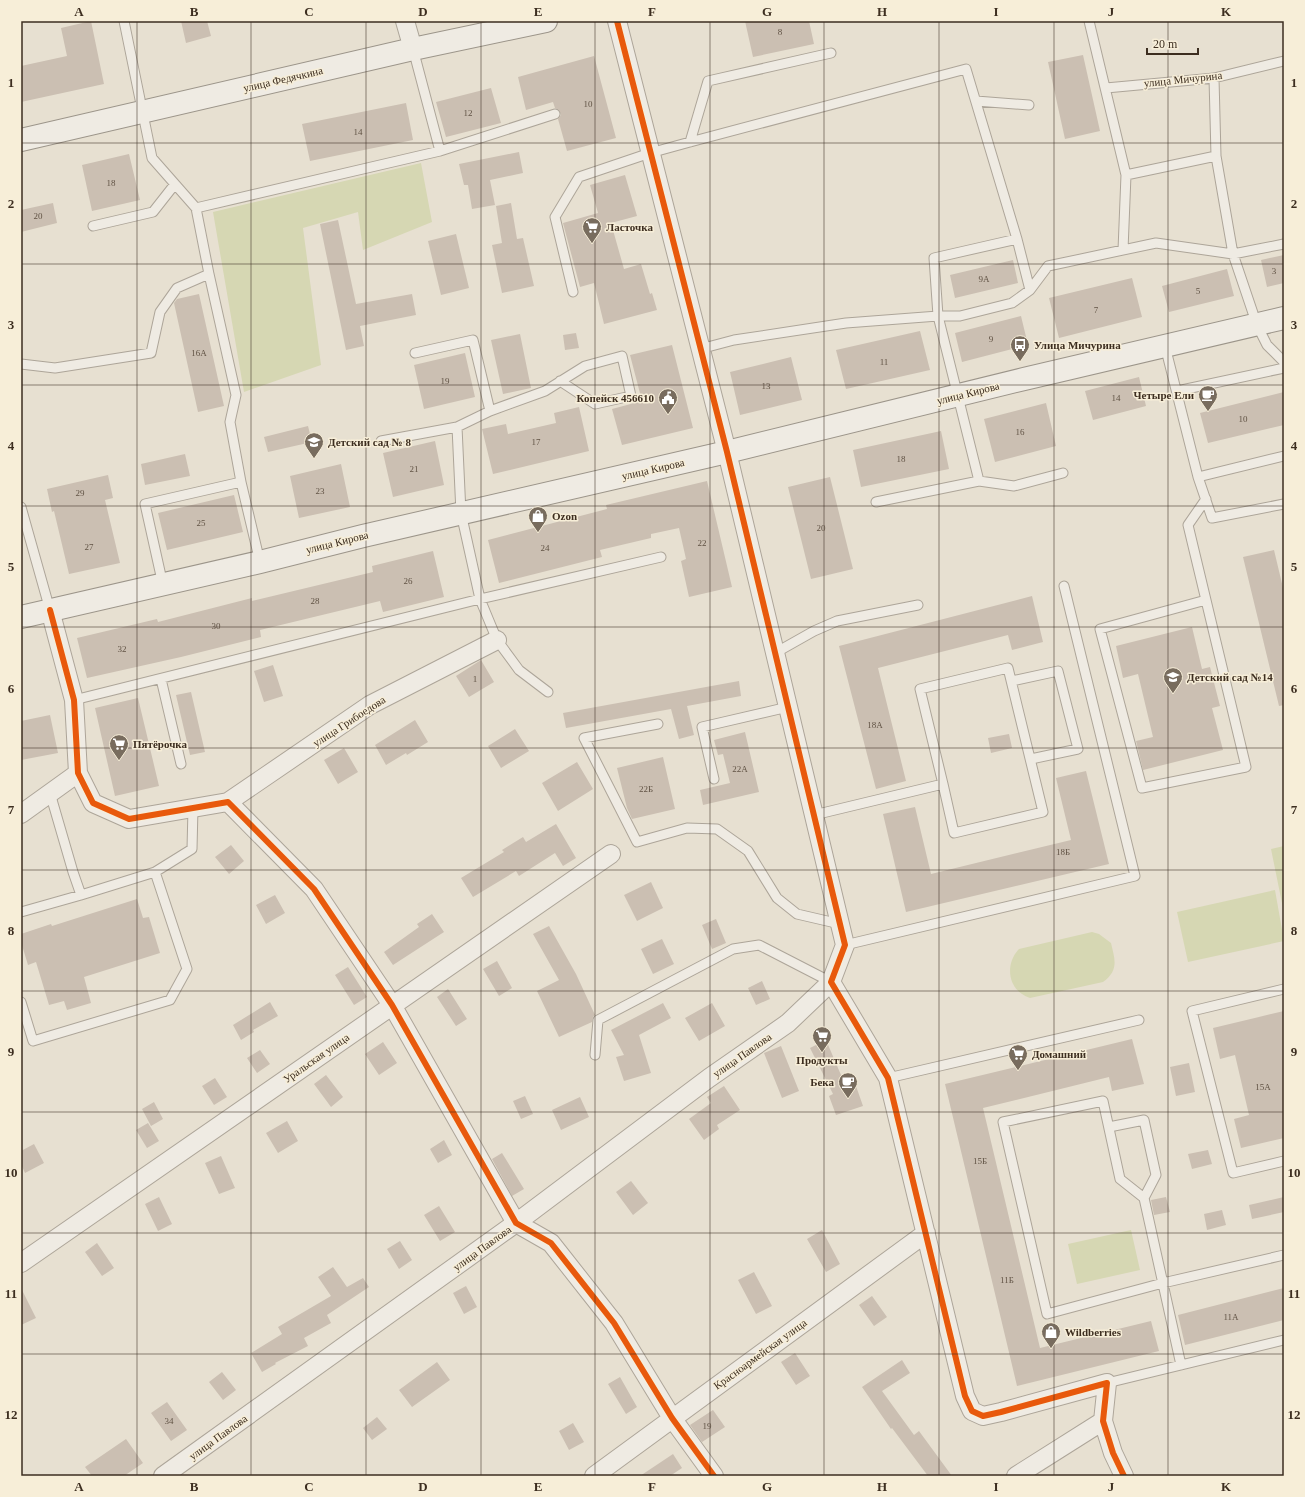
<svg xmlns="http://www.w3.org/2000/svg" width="1305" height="1497" viewBox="0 0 1305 1497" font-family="'Times New Roman',serif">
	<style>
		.green { fill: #d6d7b3 }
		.building { fill: #cbbfb2 }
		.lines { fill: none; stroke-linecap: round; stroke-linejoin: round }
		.lane-casing { stroke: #ada599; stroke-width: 11 }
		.street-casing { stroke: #ada599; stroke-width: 20 }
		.secondary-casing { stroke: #9c958a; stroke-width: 24 }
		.lane { stroke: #efebe3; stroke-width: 9 }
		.street { stroke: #efebe3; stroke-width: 18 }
		.secondary { stroke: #efebe3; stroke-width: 22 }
		.cycleway-casing { stroke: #f7eed8; stroke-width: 8 }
		.cycleway { stroke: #e8590c; stroke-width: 6 }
		.grid { fill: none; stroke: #3d2e20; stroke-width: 1; stroke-opacity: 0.55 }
		.labels { text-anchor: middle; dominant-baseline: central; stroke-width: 3; stroke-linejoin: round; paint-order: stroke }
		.number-label { font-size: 9px; fill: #605244 }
		.street-label { font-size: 11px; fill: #3d2e20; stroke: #f7eed8 }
		.poi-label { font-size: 11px; font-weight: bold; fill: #3d2e20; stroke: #f7eed8; text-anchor: start }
		.neatline { fill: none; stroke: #3d2e20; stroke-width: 1.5 }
		.grid-label { font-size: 13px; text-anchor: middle; font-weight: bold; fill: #3d2e20 }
	</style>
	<rect width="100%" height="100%" fill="#e7e0d1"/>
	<path class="green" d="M 421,163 L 432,222 L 363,250 L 358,212 L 303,228 L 321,365 L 244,392 L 213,212 Z
		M 1284,846 L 1284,913 L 1271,849 Z
		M 1275,890 L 1284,941 L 1188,962 L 1177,912 Z
		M 1092,932 L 1099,934 L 1111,943 C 1115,960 1119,970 1103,982 L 1030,998 C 1008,991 1004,965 1019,949 Z
		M 1131,1230 L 1140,1270 L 1077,1284 L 1068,1244 Z"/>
	<path class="building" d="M 91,21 L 104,84 L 21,102 L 21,66 L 67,56 L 61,28 Z
		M 181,21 L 207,21 L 211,36 L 186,43 Z
		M 745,21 L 809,21 L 814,44 L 753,57 Z
		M 1083,55 L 1100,131 L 1065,139 L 1048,62 Z
		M 594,56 L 616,138 L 567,151 L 558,119 L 561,115 L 559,110 L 555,108 L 553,102 L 526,110 L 518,77 Z
		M 491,88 L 501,123 L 446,137 L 436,102 Z
		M 406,103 L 413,140 L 310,161 L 302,124 Z
		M 519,152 L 523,173 L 490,180 L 495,205 L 472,209 L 468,185 L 464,185 L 459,164 Z
		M 129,154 L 140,200 L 92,211 L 82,165 Z
		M 625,175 L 637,216 L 611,223 L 624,269 L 641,264 L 650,294 L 652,293 L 657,310 L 604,324 L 594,283 L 580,287 L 563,223 L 598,213 L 590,185 Z
		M 53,203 L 57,223 L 21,232 L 21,210 Z
		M 511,203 L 517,239 L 523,238 L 534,286 L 502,293 L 492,245 L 502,243 L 496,206 Z
		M 338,220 L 356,304 L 412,294 L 416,315 L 360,326 L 364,346 L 346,350 L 320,224 Z
		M 456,234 L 469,288 L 441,295 L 428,241 Z
		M 1284,255 L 1284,283 L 1267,287 L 1261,260 Z
		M 1013,260 L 1018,283 L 955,298 L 950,275 Z
		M 1227,269 L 1234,296 L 1169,312 L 1162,286 Z
		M 1132,278 L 1142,317 L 1059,338 L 1049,298 Z
		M 199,294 L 224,406 L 198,412 L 174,303 L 177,299 Z
		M 1021,316 L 1028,345 L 962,362 L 955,333 Z
		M 920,331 L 930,370 L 846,389 L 836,350 Z
		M 576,333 L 579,348 L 565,350 L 563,335 Z
		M 520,334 L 531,388 L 503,394 L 491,340 Z
		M 672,345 L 693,428 L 622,445 L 612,409 L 642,401 L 630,355 Z
		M 465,353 L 475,397 L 424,409 L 414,365 Z
		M 791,357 L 802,400 L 740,415 L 730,372 Z
		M 1139,377 L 1146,406 L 1093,420 L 1085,391 Z
		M 1284,392 L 1284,425 L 1208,443 L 1200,413 Z
		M 1046,403 L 1056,446 L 995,462 L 984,419 Z
		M 579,407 L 589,451 L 493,474 L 482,429 L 506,424 L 508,434 L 556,423 L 554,413 Z
		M 308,426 L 312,442 L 268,452 L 264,437 Z
		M 941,431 L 949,469 L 861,487 L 853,450 Z
		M 435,441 L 444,485 L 393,497 L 383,453 Z
		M 185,454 L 190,476 L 145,485 L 141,464 Z
		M 341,464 L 350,507 L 299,518 L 290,476 Z
		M 108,475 L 113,498 L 105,500 L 120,563 L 69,574 L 54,511 L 52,512 L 47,489 Z
		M 830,477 L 853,569 L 811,579 L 788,487 Z
		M 707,481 L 732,587 L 689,597 L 681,561 L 686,559 L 679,528 L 651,534 L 651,538 L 600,550 L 602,557 L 499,583 L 488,540 L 607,509 L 606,505 Z
		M 234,495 L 243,532 L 167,550 L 158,513 Z
		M 1274,550 L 1284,592 L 1284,705 L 1279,706 L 1243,557 Z
		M 433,551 L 444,597 L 383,612 L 380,601 L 260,630 L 261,637 L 181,657 L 87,678 L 77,638 L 157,619 L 158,622 L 252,598 L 252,601 L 373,572 L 372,566 Z
		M 1032,596 L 1043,642 L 1012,650 L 1008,635 L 878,668 L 906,781 L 876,789 L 839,646 Z
		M 1192,627 L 1202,669 L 1210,667 L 1220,706 L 1212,708 L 1223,750 L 1143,770 L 1136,741 L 1153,737 L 1138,674 L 1123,678 L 1116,646 Z
		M 481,660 L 494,682 L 469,697 L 456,676 Z
		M 273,665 L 283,696 L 264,702 L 254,671 Z
		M 739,681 L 741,696 L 687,706 L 694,735 L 679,739 L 671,709 L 566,728 L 563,713 Z
		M 191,692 L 205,752 L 190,755 L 176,695 Z
		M 138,698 L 159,786 L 115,796 L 95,708 Z
		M 50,715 L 58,753 L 21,760 L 21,721 Z
		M 415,720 L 428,742 L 407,755 L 406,753 L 386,765 L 375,745 Z
		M 515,729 L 529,751 L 501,768 L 488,746 Z
		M 745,732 L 759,792 L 703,805 L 700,790 L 730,783 L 723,754 L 718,755 L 714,740 Z
		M 1009,734 L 1012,748 L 991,753 L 988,738 Z
		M 344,748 L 358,772 L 338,784 L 324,760 Z
		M 663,757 L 675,809 L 632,819 L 627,808 L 617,768 Z
		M 577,762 L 593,789 L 558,811 L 542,783 Z
		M 1086,771 L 1109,864 L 906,912 L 883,814 L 915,807 L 931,874 L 1071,840 L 1056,778 Z
		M 556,824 L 576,858 L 563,866 L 555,853 L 519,876 L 516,871 L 473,897 L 461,878 L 504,852 L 502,850 L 523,837 L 526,842 Z
		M 231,845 L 244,861 L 229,874 L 215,857 Z
		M 651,882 L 663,908 L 637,921 L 624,895 Z
		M 275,895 L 285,913 L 266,924 L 256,905 Z
		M 137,899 L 143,918 L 149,917 L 160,953 L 84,977 L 91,1003 L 67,1010 L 64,1001 L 49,1005 L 36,962 L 28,965 L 21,942 L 21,934 L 51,924 L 52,926 Z
		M 432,914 L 444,932 L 393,965 L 384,952 L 419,927 L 417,924 Z
		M 716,919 L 726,943 L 712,949 L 702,925 Z
		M 549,926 L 576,974 L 595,1015 L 593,1017 L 592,1022 L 559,1037 L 537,991 L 559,980 L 533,934 Z
		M 662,939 L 674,964 L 653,974 L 641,949 Z
		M 497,961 L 512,988 L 499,996 L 483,969 Z
		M 348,967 L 367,997 L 354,1005 L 335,975 Z
		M 762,981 L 770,999 L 756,1005 L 748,988 Z
		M 448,989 L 467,1019 L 456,1026 L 437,997 Z
		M 270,1002 L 278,1016 L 253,1030 L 254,1032 L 241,1040 L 233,1025 Z
		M 663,1003 L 671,1018 L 639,1035 L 651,1073 L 624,1081 L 616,1057 L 624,1055 L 611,1030 Z
		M 712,1003 L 725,1026 L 699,1041 L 685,1018 Z
		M 1284,1011 L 1284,1138 L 1241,1148 L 1234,1119 L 1249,1115 L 1235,1055 L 1220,1059 L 1213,1028 Z
		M 1132,1039 L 1144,1084 L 1112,1091 L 1109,1077 L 983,1108 L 1040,1348 L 1151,1321 L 1159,1351 L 1017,1386 L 945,1084 Z
		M 826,1040 L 847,1089 L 856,1086 L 863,1106 L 836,1115 L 829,1096 L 833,1094 L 810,1048 Z
		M 383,1042 L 397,1063 L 379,1075 L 365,1054 Z
		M 781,1046 L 799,1091 L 782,1098 L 764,1053 Z
		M 260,1050 L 270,1064 L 257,1073 L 247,1058 Z
		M 1189,1063 L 1195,1092 L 1176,1096 L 1170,1067 Z
		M 326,1075 L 343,1097 L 331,1107 L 314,1084 Z
		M 215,1078 L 227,1097 L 214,1105 L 202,1086 Z
		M 724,1086 L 740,1110 L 717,1125 L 719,1129 L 704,1140 L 689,1119 L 711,1103 L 707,1097 Z
		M 525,1096 L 533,1114 L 521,1119 L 513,1101 Z
		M 580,1097 L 589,1117 L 561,1130 L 552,1110 Z
		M 154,1102 L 163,1119 L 151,1126 L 142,1109 Z
		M 287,1121 L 298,1141 L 278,1153 L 266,1133 Z
		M 148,1123 L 159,1141 L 147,1148 L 136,1130 Z
		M 444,1140 L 452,1155 L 438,1163 L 430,1149 Z
		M 34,1144 L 44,1163 L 25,1173 L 21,1164 L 21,1151 Z
		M 1208,1150 L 1212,1164 L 1192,1169 L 1188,1154 Z
		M 502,1153 L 524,1189 L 512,1196 L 492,1159 Z
		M 221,1156 L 235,1188 L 219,1194 L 205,1163 Z
		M 631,1181 L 648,1203 L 633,1215 L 616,1192 Z
		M 159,1197 L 172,1224 L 158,1231 L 145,1204 Z
		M 1166,1197 L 1170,1212 L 1154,1215 L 1151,1200 Z
		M 1284,1197 L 1284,1212 L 1252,1219 L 1249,1205 Z
		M 439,1206 L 455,1232 L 440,1241 L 424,1215 Z
		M 1222,1210 L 1226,1225 L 1207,1230 L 1204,1214 Z
		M 822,1230 L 840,1264 L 826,1272 L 807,1239 Z
		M 400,1241 L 412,1260 L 399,1269 L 387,1249 Z
		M 97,1243 L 114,1268 L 102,1276 L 85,1252 Z
		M 333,1267 L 347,1287 L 363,1278 L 369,1287 L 327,1315 L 331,1323 L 304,1338 L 308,1346 L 275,1363 L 276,1364 L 262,1372 L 251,1353 L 282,1334 L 278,1327 L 331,1296 L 318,1277 Z
		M 754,1272 L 772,1306 L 756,1314 L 738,1280 Z
		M 466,1286 L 477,1307 L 464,1314 L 453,1293 Z
		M 21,1288 L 36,1318 L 21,1325 Z
		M 1284,1288 L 1284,1320 L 1185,1345 L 1178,1315 Z
		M 872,1296 L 887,1317 L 874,1326 L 859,1305 Z
		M 795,1353 L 810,1376 L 796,1385 L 781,1362 Z
		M 902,1360 L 910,1373 L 882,1391 L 914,1435 L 919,1431 L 952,1476 L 928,1476 L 892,1428 L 891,1429 L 862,1387 Z
		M 437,1362 L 450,1380 L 412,1407 L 399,1390 Z
		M 222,1372 L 236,1390 L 223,1400 L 209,1382 Z
		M 620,1377 L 637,1407 L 626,1414 L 608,1384 Z
		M 167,1402 L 187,1430 L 171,1441 L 151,1413 Z
		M 713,1410 L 725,1427 L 702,1442 L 690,1425 Z
		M 377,1417 L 387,1429 L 372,1440 L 363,1428 Z
		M 573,1423 L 584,1442 L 569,1450 L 559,1431 Z
		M 126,1439 L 143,1463 L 124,1476 L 92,1476 L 85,1467 Z
		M 673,1454 L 682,1468 L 670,1476 L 640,1476 Z"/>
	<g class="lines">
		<g class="lane-casing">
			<path id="lane" d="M 124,21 L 152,158 L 196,208
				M 1089,21 L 1126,175 L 1123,250
				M 1214,78 L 1216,156 L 1233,254 L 1257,325 L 1267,345 L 1284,362
				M 1106,88 L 1214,78 L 1284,61
				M 976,101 L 1029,105
				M 690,142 L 708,81 L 831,53
				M 440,151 L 555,114
				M 1126,175 L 1216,156
				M 93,226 L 153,212 L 175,184
				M 209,274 L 236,395 L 230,422 L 241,482 L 260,562
				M 573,292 L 555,217 L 579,177 L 650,153 L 690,142 L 966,69 L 1017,239 L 1030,290
				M 1165,346 L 1198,477 L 1212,518 L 1284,504
				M 700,349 L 734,340 L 846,323 L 938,316 L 960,316 L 1012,303 L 1030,290 L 1048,266 L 1156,243 L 1233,254 L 1284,244
				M 415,353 L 473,340 L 490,411
				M 21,364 L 55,368 L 151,353 L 160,312 L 177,288 L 209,274 L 196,208 L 440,151 L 413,49
				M 1177,391 L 1284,368
				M 381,441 L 457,427
				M 1198,477 L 1284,456
				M 979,481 L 1014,486 L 1063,473
				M 1206,499 L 1188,525 L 1246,767 L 1142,788 L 1100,629 L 1206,600
				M 876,502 L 979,481 L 938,316 L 934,258 L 1017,239
				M 21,507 L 50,610
				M 163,585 L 145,504 L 241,482
				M 775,653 L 814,631 L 837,621 L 918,605
				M 161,679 L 181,764
				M 1012,681 L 1058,671 L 1078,749 L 1031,759
				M 548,692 L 519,670 L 497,640 L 480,599 L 461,513 L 457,427 L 490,411 L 545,391 L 585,366 L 622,356 L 631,396 L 595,404 L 560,381
				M 74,700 L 480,599 L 661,557
				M 658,724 L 584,738 L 637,842 L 687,828 L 717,829 L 748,851 L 777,898 L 797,914 L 840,924
				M 714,779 L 702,727 L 788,707
				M 814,815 L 943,784 L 954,833 L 1043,812 L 1008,668 L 920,689 L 943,784
				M 81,895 L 155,872 L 192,849 L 193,808
				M 21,912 L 81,895 L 73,872 L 50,793
				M 845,945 L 1135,876 L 1064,586
				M 1284,989 L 1192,1011 L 1233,1173 L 1284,1161
				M 21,1002 L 33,1041 L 170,1000 L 187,969 L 155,872
				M 595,1055 L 598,1020 L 733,949 L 759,945 L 831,982
				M 888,1078 L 1139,1020
				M 1109,1127 L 1144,1120 L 1156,1175 L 1144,1198
				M 1181,1365 L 1144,1198 L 1120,1179 L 1103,1101 L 1003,1122 L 1047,1314 L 1163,1283 L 1284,1255
				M 1107,1383 L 1284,1340"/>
		</g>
		<g class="street-casing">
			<path id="street" d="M 405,21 L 413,49
				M 617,21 L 727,452 L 845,945 L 831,982 L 888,1078 L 965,1396 L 972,1411 L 983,1416 L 1001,1412 L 1107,1383 L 1103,1421 L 1113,1453 L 1124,1476
				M 50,610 L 74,700 L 78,773 L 93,803 L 129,819 L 228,802 L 314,889 L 392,1005 L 516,1223 L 551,1243 L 614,1323 L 672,1418 L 714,1476
				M 228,802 L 370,705 L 497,640
				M 21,814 L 78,773
				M 21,1263 L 611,854
				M 163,1476 L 516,1223 L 709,1078 L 788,1023 L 831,982
				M 594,1476 L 926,1233
				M 1016,1476 L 1103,1421"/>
		</g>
		<g class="secondary-casing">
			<path id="secondary" d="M 21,140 L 413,49 L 546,21
				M 21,617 L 260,562 L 363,536 L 727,452 L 1024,379 L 1284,318"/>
		</g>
		<use href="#lane" class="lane"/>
		<use href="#street" class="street"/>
		<use href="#secondary" class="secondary"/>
		<g class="cycleway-casing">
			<path id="cycleway" d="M 617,21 L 727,452 L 845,945 L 831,982 L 888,1078 L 965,1396 L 972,1411 L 983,1416 L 1001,1412 L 1107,1383 L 1103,1421 L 1113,1453 L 1124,1476
				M 50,610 L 74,700 L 78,773 L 93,803 L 129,819 L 228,802 L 314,889 L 392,1005 L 516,1223 L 551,1243 L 614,1323 L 672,1418 L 714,1476"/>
		</g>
		<use href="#cycleway" class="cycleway"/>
	</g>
	<path class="grid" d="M 137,21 L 137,1476M 251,21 L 251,1476M 366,21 L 366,1476M 481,21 L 481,1476M 595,21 L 595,1476M 710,21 L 710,1476M 824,21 L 824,1476M 939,21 L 939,1476M 1054,21 L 1054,1476M 1168,21 L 1168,1476M 21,143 L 1284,143M 21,264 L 1284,264M 21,385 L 1284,385M 21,506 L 1284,506M 21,627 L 1284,627M 21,748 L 1284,748M 21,870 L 1284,870M 21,991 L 1284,991M 21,1112 L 1284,1112M 21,1233 L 1284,1233M 21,1354 L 1284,1354"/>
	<defs>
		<g id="supermarket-pin" transform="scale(1)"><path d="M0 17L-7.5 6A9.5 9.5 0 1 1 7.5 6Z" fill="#786c5e" stroke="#f7eed8"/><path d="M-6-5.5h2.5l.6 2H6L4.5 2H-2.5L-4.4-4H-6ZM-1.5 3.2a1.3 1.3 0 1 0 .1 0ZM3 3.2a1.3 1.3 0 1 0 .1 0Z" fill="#fff"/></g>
		<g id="bus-pin" transform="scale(1)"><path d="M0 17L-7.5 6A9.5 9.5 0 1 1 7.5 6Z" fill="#786c5e" stroke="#f7eed8"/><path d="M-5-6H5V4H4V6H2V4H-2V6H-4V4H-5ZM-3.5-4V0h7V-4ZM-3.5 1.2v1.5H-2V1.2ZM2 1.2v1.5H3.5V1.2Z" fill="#fff"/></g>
		<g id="cafe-pin" transform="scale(1)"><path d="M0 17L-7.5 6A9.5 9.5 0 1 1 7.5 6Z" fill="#786c5e" stroke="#f7eed8"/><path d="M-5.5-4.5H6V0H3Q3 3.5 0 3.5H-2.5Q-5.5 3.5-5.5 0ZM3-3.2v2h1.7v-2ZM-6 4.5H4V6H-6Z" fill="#fff"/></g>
		<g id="civic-pin" transform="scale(1)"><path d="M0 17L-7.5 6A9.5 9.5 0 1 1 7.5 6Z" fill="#786c5e" stroke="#f7eed8"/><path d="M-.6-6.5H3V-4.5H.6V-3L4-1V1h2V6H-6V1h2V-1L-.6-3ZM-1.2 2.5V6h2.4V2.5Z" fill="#fff"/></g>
		<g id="school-pin" transform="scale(1)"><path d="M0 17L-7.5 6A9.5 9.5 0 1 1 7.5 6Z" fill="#786c5e" stroke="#f7eed8"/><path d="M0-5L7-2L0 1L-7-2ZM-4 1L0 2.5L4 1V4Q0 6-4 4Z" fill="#fff"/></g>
		<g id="shop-pin" transform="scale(1)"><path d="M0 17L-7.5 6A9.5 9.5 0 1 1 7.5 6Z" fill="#786c5e" stroke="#f7eed8"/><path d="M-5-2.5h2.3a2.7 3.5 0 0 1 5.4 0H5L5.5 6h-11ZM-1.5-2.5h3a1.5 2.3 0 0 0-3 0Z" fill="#fff"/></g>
	</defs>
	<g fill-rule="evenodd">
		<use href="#supermarket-pin" x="592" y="227"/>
		<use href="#bus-pin" x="1020" y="345"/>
		<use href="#cafe-pin" x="1208" y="395"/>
		<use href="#civic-pin" x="668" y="398"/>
		<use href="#school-pin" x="314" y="442"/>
		<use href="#shop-pin" x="538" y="516"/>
		<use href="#school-pin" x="1173" y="677"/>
		<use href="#supermarket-pin" x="119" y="744"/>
		<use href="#supermarket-pin" x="822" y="1036"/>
		<use href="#supermarket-pin" x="1018" y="1054"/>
		<use href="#cafe-pin" x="848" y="1082"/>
		<use href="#shop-pin" x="1051" y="1332"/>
	</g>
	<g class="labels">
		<g class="number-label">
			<text x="780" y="32">8</text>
			<text x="588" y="104">10</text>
			<text x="468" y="113">12</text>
			<text x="358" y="132">14</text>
			<text x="111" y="183">18</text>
			<text x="38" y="216">20</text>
			<text x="1274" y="271">3</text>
			<text x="984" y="279">9А</text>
			<text x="1198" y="291">5</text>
			<text x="1096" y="310">7</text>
			<text x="991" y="339">9</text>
			<text x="199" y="353">16А</text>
			<text x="884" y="362">11</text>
			<text x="445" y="381">19</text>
			<text x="766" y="386">13</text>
			<text x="1116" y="398">14</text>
			<text x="1243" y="419">10</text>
			<text x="1020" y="432">16</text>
			<text x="536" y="442">17</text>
			<text x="901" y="459">18</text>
			<text x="414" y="469">21</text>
			<text x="320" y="491">23</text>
			<text x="80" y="493">29</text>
			<text x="201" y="523">25</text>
			<text x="821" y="528">20</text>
			<text x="702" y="543">22</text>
			<text x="89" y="547">27</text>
			<text x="545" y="548">24</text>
			<text x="408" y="581">26</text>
			<text x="315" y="601">28</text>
			<text x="216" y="626">30</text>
			<text x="122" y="649">32</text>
			<text x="475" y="679">1</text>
			<text x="875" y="725">18А</text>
			<text x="740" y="769">22А</text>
			<text x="646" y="789">22Б</text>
			<text x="1063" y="852">18Б</text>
			<text x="1263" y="1087">15А</text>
			<text x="980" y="1161">15Б</text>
			<text x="1007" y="1280">11Б</text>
			<text x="1231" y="1317">11А</text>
			<text x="169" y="1421">34</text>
			<text x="707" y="1426">19</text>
		</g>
		<g class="street-label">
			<text transform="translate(283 79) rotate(-13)">улица Федячкина</text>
			<text transform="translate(1183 79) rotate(-6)">улица Мичурина</text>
			<text transform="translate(968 393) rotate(-14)">улица Кирова</text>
			<text transform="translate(653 469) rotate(-13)">улица Кирова</text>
			<text transform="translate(337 542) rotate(-14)">улица Кирова</text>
			<text transform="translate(349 721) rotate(-33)">улица Грибоедова</text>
			<text transform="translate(742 1055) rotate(-35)">улица Павлова</text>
			<text transform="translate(316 1058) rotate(-35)">Уральская улица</text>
			<text transform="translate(482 1248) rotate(-36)">улица Павлова</text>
			<text transform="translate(760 1354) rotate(-36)">Красноармейская улица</text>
			<text transform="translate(218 1437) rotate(-36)">улица Павлова</text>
		</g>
		<g class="poi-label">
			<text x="606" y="227">Ласточка</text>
			<text x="1034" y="345">Улица Мичурина</text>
			<text x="1194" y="395" text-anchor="end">Четыре Ели</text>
			<text x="654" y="398" text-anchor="end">Копейск 456610</text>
			<text x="328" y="442">Детский сад № 8</text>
			<text x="552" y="516">Ozon</text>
			<text x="1187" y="677">Детский сад №14</text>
			<text x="133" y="744">Пятёрочка</text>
			<text x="1032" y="1054">Домашний</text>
			<text x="822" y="1060" text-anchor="middle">Продукты</text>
			<text x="834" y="1082" text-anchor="end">Бека</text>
			<text x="1065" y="1332">Wildberries</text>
		</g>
	</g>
	<rect width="1305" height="1497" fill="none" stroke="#f7eed8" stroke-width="44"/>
	<path d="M1147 48v6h51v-6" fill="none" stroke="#3d2e20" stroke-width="2"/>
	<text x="1153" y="48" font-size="12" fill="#3d2e20" stroke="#f7eed8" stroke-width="3" paint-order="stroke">20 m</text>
	<rect x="22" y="22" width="1261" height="1453" class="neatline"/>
	<g class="grid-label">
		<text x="79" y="16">A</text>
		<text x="194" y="16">B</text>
		<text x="309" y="16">C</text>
		<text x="423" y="16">D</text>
		<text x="538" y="16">E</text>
		<text x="652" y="16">F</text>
		<text x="767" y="16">G</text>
		<text x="882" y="16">H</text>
		<text x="996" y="16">I</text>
		<text x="1111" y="16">J</text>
		<text x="1226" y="16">K</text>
		<text x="11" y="87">1</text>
		<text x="1294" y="87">1</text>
		<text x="11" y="208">2</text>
		<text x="1294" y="208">2</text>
		<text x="11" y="329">3</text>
		<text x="1294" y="329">3</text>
		<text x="11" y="450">4</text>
		<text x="1294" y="450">4</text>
		<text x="11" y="571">5</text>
		<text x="1294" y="571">5</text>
		<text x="11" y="693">6</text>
		<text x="1294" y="693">6</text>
		<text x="11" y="814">7</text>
		<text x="1294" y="814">7</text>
		<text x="11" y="935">8</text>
		<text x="1294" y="935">8</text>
		<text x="11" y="1056">9</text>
		<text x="1294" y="1056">9</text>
		<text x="11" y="1177">10</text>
		<text x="1294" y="1177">10</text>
		<text x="11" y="1298">11</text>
		<text x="1294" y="1298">11</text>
		<text x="11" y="1419">12</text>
		<text x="1294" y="1419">12</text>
		<text x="79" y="1491">A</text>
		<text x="194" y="1491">B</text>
		<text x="309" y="1491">C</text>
		<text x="423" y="1491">D</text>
		<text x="538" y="1491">E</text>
		<text x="652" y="1491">F</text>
		<text x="767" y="1491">G</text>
		<text x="882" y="1491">H</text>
		<text x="996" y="1491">I</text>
		<text x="1111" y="1491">J</text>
		<text x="1226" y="1491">K</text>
	</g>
</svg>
